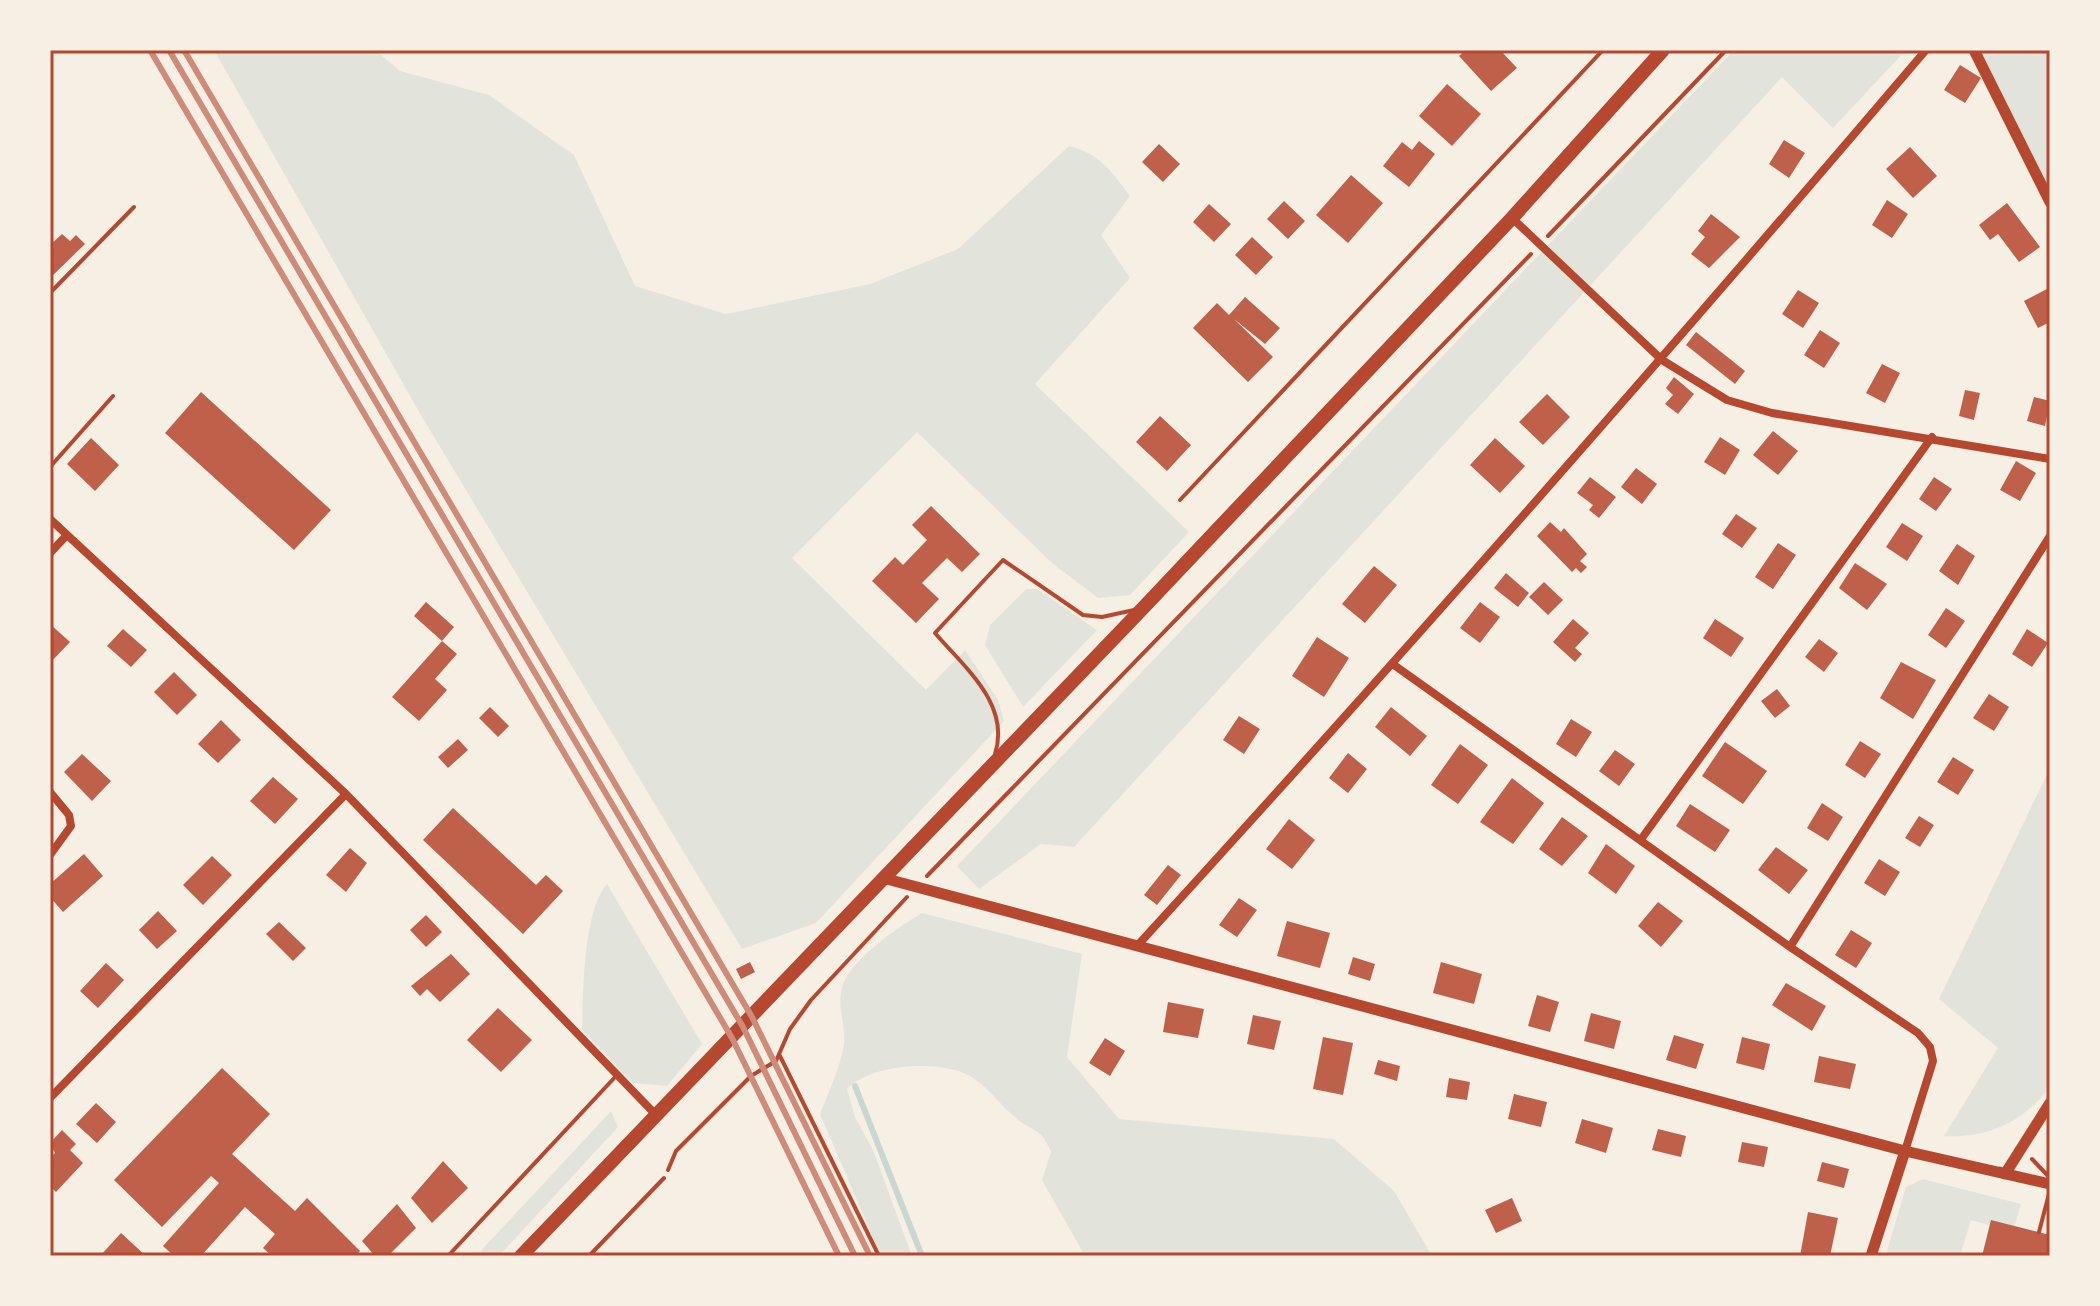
<svg xmlns="http://www.w3.org/2000/svg" width="2100" height="1306" viewBox="0 0 2100 1306" font-family="'Fira Sans Condensed',sans-serif">
	<style>
		.green { fill: #e2e4dc }
		.lines { fill: none; stroke-linecap: round; stroke-linejoin: round }
		.stream { stroke: #c9d6d2; stroke-width: 6 }
		.building { fill: #bf614a }
		.path { stroke: #b5482f; stroke-width: 4 }
		.service { stroke: #b5482f; stroke-width: 4 }
		.minor { stroke: #b5482f; stroke-width: 8 }
		.tertiary { stroke: #b5482f; stroke-width: 11 }
		.primary { stroke: #b5482f; stroke-width: 14 }
		.rail { stroke: #cf8b77; stroke-width: 6 }
		.neatline { fill: none; stroke: #b5482f; stroke-width: 3 }
	</style>
	<rect width="100%" height="100%" fill="#f6efe4"/>
	<path class="green" d="M 214,50 L 375,50 L 400,71 L 489,95 L 574,155 L 635,286 L 726,314 L 870,284 L 958,249 L 1069,146 C 1101,154 1112,172 1130,196 L 1101,235 L 1130,278 L 1035,384 L 1189,532 L 1130,595 L 1098,598 L 1052,563 L 917,432 L 792,558 L 926,690 L 965,650 L 998,700 L 1004,721 L 816,923 L 742,949 L 422,417 Z
		M 1734,50 L 1906,50 L 1833,128 L 1782,77 L 1074,847 L 1041,844 L 979,889 L 957,866 Z
		M 1974,50 L 2050,50 L 2050,204 Z
		M 1026,589 L 1037,589 L 1097,630 L 1023,707 L 985,645 L 990,625 Z
		M 2050,768 L 2050,1087 C 2022,1123 1988,1138 1944,1136 L 1998,1048 L 1939,999 Z
		M 607,884 L 702,1044 L 667,1086 L 633,1083 L 582,1030 C 583,993 583,911 607,884 Z
		M 922,913 L 1082,954 L 1067,1057 L 1119,1119 L 1334,1139 L 1394,1191 L 1432,1256 L 1085,1256 L 1042,1180 L 1051,1152 C 1041,1128 1035,1133 1017,1119 C 1002,1107 991,1091 976,1080 C 947,1058 872,1063 847,1089 L 855,1117 L 873,1150 L 912,1256 L 881,1256 L 820,1114 C 829,1091 840,1069 844,1044 C 846,1024 835,1002 844,982 C 855,957 898,927 922,913 Z
		M 611,1111 L 618,1127 L 499,1256 L 476,1256 Z
		M 1923,1179 L 2021,1204 L 2013,1232 L 1971,1220 L 1960,1256 L 1890,1256 L 1887,1251 L 1906,1187 Z"/>
	<g class="lines">
		<path class="stream" d="M 855,1086 L 922,1256"/>
	</g>
	<path class="building" d="M 1466,50 L 1500,50 L 1517,68 L 1491,91 L 1459,56 Z
		M 1960,65 L 1981,78 L 1965,103 L 1944,90 Z
		M 1447,84 L 1481,114 L 1452,146 L 1419,116 Z
		M 1784,140 L 1805,153 L 1789,178 L 1769,164 Z
		M 1419,141 L 1435,154 L 1409,187 L 1383,166 L 1402,142 L 1412,150 Z
		M 1159,144 L 1180,164 L 1163,182 L 1142,162 Z
		M 1910,147 L 1937,176 L 1913,198 L 1886,169 Z
		M 1351,175 L 1383,203 L 1348,243 L 1316,215 Z
		M 1887,200 L 1908,214 L 1892,238 L 1872,225 Z
		M 1284,201 L 1305,221 L 1288,239 L 1267,219 Z
		M 2007,203 L 2040,247 L 2019,262 L 1998,234 L 1990,240 L 1979,225 Z
		M 1209,204 L 1231,224 L 1214,242 L 1193,222 Z
		M 1711,214 L 1740,237 L 1709,268 L 1691,254 L 1705,237 L 1698,231 Z
		M 62,234 L 70,241 L 76,235 L 85,244 L 50,278 L 50,245 Z
		M 1252,237 L 1273,257 L 1256,275 L 1235,255 Z
		M 2047,289 L 2050,294 L 2050,322 L 2038,328 L 2024,301 Z
		M 1798,290 L 1819,303 L 1803,328 L 1782,314 Z
		M 1245,297 L 1280,328 L 1265,344 L 1234,319 L 1273,357 L 1248,382 L 1193,328 L 1217,303 L 1229,315 Z
		M 1820,330 L 1840,343 L 1824,368 L 1804,355 Z
		M 1696,332 L 1745,371 L 1735,384 L 1686,345 Z
		M 1882,364 L 1900,373 L 1885,403 L 1866,393 Z
		M 1674,377 L 1694,394 L 1678,414 L 1665,404 L 1673,395 L 1666,388 Z
		M 1965,390 L 1980,393 L 1974,420 L 1959,416 Z
		M 201,392 L 331,510 L 294,550 L 165,433 Z
		M 1547,394 L 1570,417 L 1543,445 L 1519,422 Z
		M 2034,397 L 2050,401 L 2045,426 L 2027,421 Z
		M 1160,416 L 1191,445 L 1167,471 L 1136,442 Z
		M 1773,431 L 1798,451 L 1778,475 L 1753,455 Z
		M 1720,437 L 1740,450 L 1725,475 L 1704,462 Z
		M 91,438 L 119,465 L 95,491 L 67,464 Z
		M 1495,438 L 1525,466 L 1500,493 L 1470,465 Z
		M 2016,461 L 2036,473 L 2020,501 L 2000,490 Z
		M 1636,468 L 1657,484 L 1642,504 L 1621,487 Z
		M 1590,477 L 1616,497 L 1599,518 L 1589,510 L 1593,505 L 1577,493 Z
		M 1934,477 L 1952,489 L 1936,511 L 1919,499 Z
		M 931,506 L 980,554 L 962,572 L 947,558 L 922,583 L 939,599 L 916,623 L 872,581 L 895,557 L 903,565 L 927,540 L 912,525 Z
		M 1736,514 L 1757,528 L 1742,548 L 1722,534 Z
		M 1550,522 L 1561,532 L 1564,528 L 1587,554 L 1580,561 L 1587,567 L 1581,573 L 1576,568 L 1572,572 L 1537,536 Z
		M 1902,523 L 1923,536 L 1907,561 L 1886,547 Z
		M 1778,543 L 1796,555 L 1773,589 L 1755,577 Z
		M 1957,544 L 1975,556 L 1958,585 L 1939,571 Z
		M 1855,563 L 1887,584 L 1867,610 L 1839,588 Z
		M 1374,566 L 1397,585 L 1365,623 L 1342,604 Z
		M 1506,573 L 1529,593 L 1518,607 L 1494,588 Z
		M 1544,582 L 1563,600 L 1548,615 L 1529,597 Z
		M 426,602 L 454,627 L 442,641 L 414,616 Z
		M 1480,602 L 1500,617 L 1480,643 L 1460,628 Z
		M 1946,608 L 1965,621 L 1946,648 L 1928,635 Z
		M 1573,619 L 1589,633 L 1575,648 L 1582,654 L 1575,662 L 1553,642 Z
		M 1715,619 L 1744,638 L 1731,657 L 1703,638 Z
		M 50,624 L 70,642 L 50,663 Z
		M 123,629 L 147,650 L 131,667 L 107,646 Z
		M 2027,629 L 2048,643 L 2032,667 L 2012,654 Z
		M 1317,637 L 1349,658 L 1324,697 L 1292,676 Z
		M 1819,639 L 1838,653 L 1824,672 L 1805,657 Z
		M 442,641 L 457,654 L 435,679 L 447,690 L 419,721 L 392,697 Z
		M 1901,662 L 1936,680 L 1913,719 L 1880,698 Z
		M 174,672 L 197,695 L 177,715 L 154,692 Z
		M 1777,689 L 1790,706 L 1775,718 L 1761,701 Z
		M 1989,694 L 2009,707 L 1994,731 L 1973,718 Z
		M 490,707 L 509,726 L 498,737 L 479,718 Z
		M 1391,707 L 1427,736 L 1410,756 L 1375,727 Z
		M 1239,716 L 1260,729 L 1244,754 L 1223,740 Z
		M 1571,719 L 1592,732 L 1576,757 L 1556,744 Z
		M 221,720 L 241,740 L 218,763 L 198,744 Z
		M 458,739 L 468,750 L 448,768 L 438,757 Z
		M 1860,741 L 1881,754 L 1865,778 L 1845,765 Z
		M 1725,742 L 1767,771 L 1743,804 L 1702,776 Z
		M 1460,744 L 1488,765 L 1458,804 L 1431,785 Z
		M 1615,750 L 1635,764 L 1619,786 L 1599,771 Z
		M 1348,753 L 1367,769 L 1348,793 L 1329,778 Z
		M 82,754 L 111,781 L 92,801 L 64,772 Z
		M 1953,757 L 1974,770 L 1958,795 L 1937,782 Z
		M 273,777 L 298,799 L 275,824 L 250,801 Z
		M 1512,778 L 1544,803 L 1513,844 L 1480,822 Z
		M 1822,803 L 1843,817 L 1828,841 L 1807,828 Z
		M 1690,804 L 1730,830 L 1715,852 L 1676,826 Z
		M 453,808 L 536,885 L 546,875 L 563,891 L 523,934 L 423,840 Z
		M 1919,816 L 1934,825 L 1920,847 L 1905,838 Z
		M 1562,817 L 1588,836 L 1562,866 L 1539,849 Z
		M 1289,819 L 1315,840 L 1292,869 L 1266,849 Z
		M 1606,844 L 1635,866 L 1616,894 L 1588,873 Z
		M 1776,847 L 1808,870 L 1789,894 L 1758,870 Z
		M 350,848 L 367,863 L 346,892 L 326,875 Z
		M 84,854 L 103,876 L 63,912 L 50,897 L 50,884 Z
		M 212,856 L 232,875 L 203,905 L 183,885 Z
		M 1879,859 L 1900,872 L 1885,896 L 1864,883 Z
		M 1168,865 L 1181,875 L 1157,905 L 1144,895 Z
		M 1239,898 L 1257,910 L 1237,937 L 1219,925 Z
		M 1658,902 L 1683,921 L 1661,947 L 1638,926 Z
		M 158,911 L 177,931 L 157,949 L 139,930 Z
		M 426,915 L 442,932 L 426,947 L 410,930 Z
		M 1287,921 L 1330,933 L 1320,968 L 1277,956 Z
		M 279,922 L 306,948 L 293,961 L 266,934 Z
		M 1851,930 L 1872,943 L 1856,968 L 1835,955 Z
		M 451,954 L 470,974 L 440,1002 L 427,989 L 420,996 L 411,986 Z
		M 1353,957 L 1375,964 L 1370,981 L 1348,974 Z
		M 750,962 L 755,972 L 741,979 L 736,969 Z
		M 1441,962 L 1482,974 L 1474,1004 L 1433,993 Z
		M 106,963 L 124,980 L 98,1008 L 80,991 Z
		M 1786,983 L 1826,1006 L 1812,1031 L 1772,1005 Z
		M 1537,995 L 1559,1002 L 1550,1032 L 1528,1026 Z
		M 1168,1002 L 1204,1009 L 1198,1038 L 1163,1032 Z
		M 498,1008 L 532,1040 L 501,1072 L 467,1040 Z
		M 1591,1013 L 1621,1021 L 1614,1049 L 1584,1041 Z
		M 1253,1015 L 1281,1021 L 1274,1050 L 1247,1044 Z
		M 1674,1035 L 1704,1044 L 1696,1069 L 1666,1060 Z
		M 1323,1037 L 1353,1043 L 1343,1095 L 1313,1089 Z
		M 1742,1037 L 1770,1044 L 1764,1070 L 1736,1063 Z
		M 1105,1038 L 1125,1051 L 1110,1076 L 1089,1063 Z
		M 1819,1056 L 1856,1064 L 1850,1089 L 1814,1082 Z
		M 1378,1060 L 1400,1066 L 1397,1081 L 1374,1074 Z
		M 222,1068 L 270,1114 L 232,1154 L 295,1211 L 307,1198 L 360,1251 L 356,1256 L 272,1256 L 263,1248 L 275,1234 L 245,1207 L 201,1256 L 174,1256 L 163,1246 L 219,1183 L 211,1176 L 162,1227 L 114,1180 Z
		M 1449,1078 L 1470,1082 L 1467,1100 L 1446,1097 Z
		M 1514,1094 L 1547,1102 L 1541,1127 L 1508,1119 Z
		M 96,1103 L 116,1122 L 97,1143 L 76,1124 Z
		M 1582,1119 L 1613,1128 L 1606,1153 L 1575,1143 Z
		M 1658,1129 L 1686,1136 L 1681,1157 L 1652,1150 Z
		M 62,1130 L 76,1144 L 70,1150 L 83,1163 L 56,1192 L 50,1186 L 50,1158 L 55,1153 L 50,1143 Z
		M 1742,1142 L 1768,1147 L 1764,1167 L 1738,1162 Z
		M 443,1161 L 468,1188 L 432,1223 L 411,1198 Z
		M 1822,1162 L 1849,1169 L 1844,1188 L 1817,1181 Z
		M 1512,1198 L 1522,1221 L 1496,1233 L 1485,1210 Z
		M 397,1204 L 416,1228 L 388,1256 L 375,1256 L 362,1241 Z
		M 1808,1212 L 1838,1218 L 1830,1256 L 1800,1256 Z
		M 1991,1220 L 2050,1235 L 2050,1256 L 1982,1256 Z
		M 121,1233 L 146,1256 L 100,1256 Z"/>
	<g class="lines">
		<path class="path" d="M 1548,236 L 1726,50
			M 927,876 L 1531,254
			M 779,1054 L 879,1256
			M 668,1170 L 676,1151 L 751,1076 L 776,1061 L 790,1029 L 811,1000 L 907,897"/>
		<path class="service" d="M 50,293 L 134,207
			M 50,467 L 113,396
			M 1180,500 L 1603,50
			M 995,754 C 1011,704 964,667 935,633 L 1003,560 L 1083,615 L 1102,617 L 1134,610
			M 2032,1159 L 2050,1178
			M 2039,1232 L 2050,1190
			M 448,1256 L 617,1075
			M 589,1256 L 664,1178"/>
		<path class="minor" d="M 1512,218 L 1662,360 L 1727,400 L 1772,413 L 2050,459
			M 50,519 L 346,794 L 656,1115
			M 50,553 L 67,535
			M 1394,665 L 1790,947 L 1918,1033 L 1930,1047 L 1933,1061 L 1905,1151
			M 50,792 L 69,815 L 71,826 L 50,855
			M 1642,838 L 1932,437
			M 1137,946 C 1406,652 1668,353 1926,50
			M 1790,947 L 2050,536
			M 50,1098 L 346,794"/>
		<path class="tertiary" d="M 1974,50 L 2050,202
			M 883,878 L 1905,1151 L 2050,1184
			M 1999,1172 L 2005,1174 L 2050,1103
			M 1871,1256 L 1905,1151"/>
		<path class="primary" d="M 521,1256 L 1144,607 L 1512,218 L 1663,50"/>
		<path class="rail" d="M 150,50 L 732,1038 L 839,1256
			M 169,50 L 743,1027 L 855,1256
			M 184,50 L 752,1017 L 870,1256"/>
	</g>
	<rect width="2100" height="1306" fill="none" stroke="#f6efe4" stroke-width="104"/>
	<rect x="52" y="52" width="1996" height="1202" class="neatline"/>
</svg>
